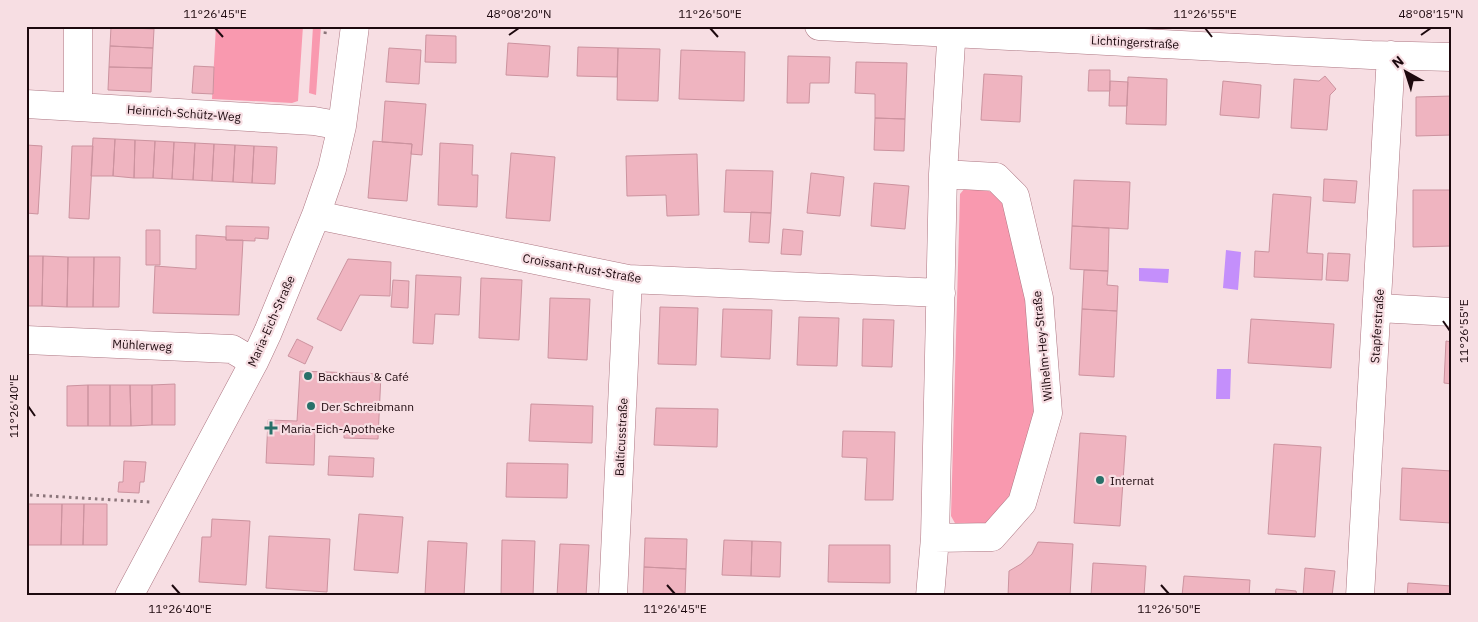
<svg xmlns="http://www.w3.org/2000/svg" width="1478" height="622" viewBox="0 0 1478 622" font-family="'IBM Plex Sans',sans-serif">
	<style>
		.green { fill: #f999af }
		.water { fill: #c48ffb }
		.building { fill: #efb4c0; stroke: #cc939f }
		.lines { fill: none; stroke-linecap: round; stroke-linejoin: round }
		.minor-casing { stroke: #ad7682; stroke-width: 29 }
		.path { stroke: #8a7479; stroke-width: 3; stroke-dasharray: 2.5 4; stroke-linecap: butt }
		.minor { stroke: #fff; stroke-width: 28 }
		.ticks { fill: none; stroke: #1d090e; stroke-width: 2 }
		.poi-dot { fill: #287069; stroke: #f7dee3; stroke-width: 2 }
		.labels { text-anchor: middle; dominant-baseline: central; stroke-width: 4.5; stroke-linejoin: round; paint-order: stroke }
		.street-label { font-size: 12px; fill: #1d090e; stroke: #f7dee3 }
		.poi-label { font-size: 12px; fill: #1d090e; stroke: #f7dee3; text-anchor: start }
		.neatline { fill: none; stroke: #1d090e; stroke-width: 2 }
		.ticks-label { font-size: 12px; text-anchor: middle; fill: #1d090e }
	</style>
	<rect width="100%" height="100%" fill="#f7dee3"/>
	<path class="green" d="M 216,26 L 303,26 L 298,101 L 292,103 L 212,99 Z
		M 313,26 L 321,26 L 316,95 L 309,93 Z
		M 974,186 L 991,192 L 1003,203 L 1024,258 L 1036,396 L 1029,448 L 1014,489 L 994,517 L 983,527 L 956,525 L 951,516 L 960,194 L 965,188 Z"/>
	<path class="water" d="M 1226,250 L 1241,252 L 1238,290 L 1223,288 Z
		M 1139,268 L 1169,269 L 1168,283 L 1139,281 Z
		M 1217,369 L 1231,369 L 1230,399 L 1216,399 Z"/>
	<path class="building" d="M 111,27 L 154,29 L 153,48 L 110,46 Z
		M 426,35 L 456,36 L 456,63 L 425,62 Z
		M 508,43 L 550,46 L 548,77 L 506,75 Z
		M 110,46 L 153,48 L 152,68 L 109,67 Z
		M 578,47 L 618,48 L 617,77 L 577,76 Z
		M 389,48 L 421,50 L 419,84 L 386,82 Z
		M 618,48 L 660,49 L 658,101 L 617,100 Z
		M 681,50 L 745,52 L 744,101 L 679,99 Z
		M 788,56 L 830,57 L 829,83 L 810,83 L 809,103 L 787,103 Z
		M 856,62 L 907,63 L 905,119 L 875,118 L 875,94 L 855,93 Z
		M 194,66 L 214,67 L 213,94 L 192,93 Z
		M 109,67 L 152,68 L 151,92 L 108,90 Z
		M 1089,70 L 1110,70 L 1110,91 L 1088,91 Z
		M 984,74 L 1022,76 L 1020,122 L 981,120 Z
		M 1325,76 L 1336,89 L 1330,95 L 1327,130 L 1291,128 L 1294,79 L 1319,81 Z
		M 1128,77 L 1167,79 L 1166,125 L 1126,124 Z
		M 1110,81 L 1128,82 L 1127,106 L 1109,106 Z
		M 1223,81 L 1261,85 L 1259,118 L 1220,115 Z
		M 1452,96 L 1452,135 L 1416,136 L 1416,97 Z
		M 385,101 L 426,104 L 422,155 L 411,154 L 412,144 L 382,142 Z
		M 875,118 L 905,119 L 904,151 L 874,150 Z
		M 93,138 L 115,139 L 113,176 L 91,176 Z
		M 115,139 L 135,140 L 134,178 L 113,176 Z
		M 135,140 L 155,141 L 153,178 L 134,178 Z
		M 155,141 L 174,142 L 172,179 L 153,178 Z
		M 373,141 L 412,144 L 407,201 L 368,198 Z
		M 174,142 L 195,143 L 193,180 L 172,179 Z
		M 195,143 L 214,144 L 212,181 L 193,180 Z
		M 440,143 L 473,145 L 472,175 L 478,175 L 477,207 L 438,205 Z
		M 214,144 L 235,145 L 233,182 L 212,181 Z
		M 26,145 L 42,146 L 38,214 L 26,213 Z
		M 235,145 L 254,146 L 252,183 L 233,182 Z
		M 72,146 L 93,146 L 89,219 L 69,218 Z
		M 254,146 L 277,147 L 275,184 L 252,183 Z
		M 511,153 L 555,157 L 550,221 L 506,218 Z
		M 697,154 L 699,215 L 667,216 L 666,195 L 627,196 L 626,156 Z
		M 726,170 L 773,171 L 771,213 L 724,212 Z
		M 811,173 L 844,177 L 840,216 L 807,213 Z
		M 1324,179 L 1357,181 L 1355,203 L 1323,201 Z
		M 1074,180 L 1130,182 L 1128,229 L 1072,226 Z
		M 874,183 L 909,186 L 905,229 L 871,226 Z
		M 1413,190 L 1451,190 L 1451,246 L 1413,247 Z
		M 1273,194 L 1311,197 L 1307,253 L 1323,254 L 1322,280 L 1254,277 L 1255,251 L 1269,252 Z
		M 751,212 L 771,213 L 769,243 L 749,242 Z
		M 226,226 L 269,227 L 268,239 L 255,238 L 255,241 L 226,240 Z
		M 1072,226 L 1109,228 L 1108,271 L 1070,269 Z
		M 783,229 L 803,231 L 801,255 L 781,254 Z
		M 146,230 L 160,230 L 160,265 L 146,265 Z
		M 196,235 L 226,237 L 226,240 L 243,240 L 239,315 L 153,313 L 155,266 L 196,269 Z
		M 1328,253 L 1350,254 L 1348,281 L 1326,280 Z
		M 26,256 L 43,256 L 42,306 L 26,306 Z
		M 43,256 L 68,257 L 67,307 L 42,306 Z
		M 68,257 L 94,257 L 93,307 L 67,307 Z
		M 94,257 L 120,257 L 119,307 L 93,307 Z
		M 348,259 L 391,262 L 390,296 L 360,295 L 341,331 L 317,319 Z
		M 1084,270 L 1108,271 L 1107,285 L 1118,286 L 1117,311 L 1082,309 Z
		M 416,275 L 461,277 L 459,315 L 435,314 L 433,344 L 413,343 Z
		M 481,278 L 522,280 L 519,340 L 479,338 Z
		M 393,280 L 409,281 L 408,308 L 391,307 Z
		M 550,298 L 590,299 L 587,360 L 548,358 Z
		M 660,307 L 698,308 L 696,365 L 658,364 Z
		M 723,309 L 772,310 L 770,359 L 721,357 Z
		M 1082,309 L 1117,311 L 1114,377 L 1079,375 Z
		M 799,317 L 839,318 L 837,366 L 797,365 Z
		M 863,319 L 894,320 L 892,367 L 862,366 Z
		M 1251,319 L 1334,324 L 1331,368 L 1248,363 Z
		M 297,339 L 313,347 L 305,364 L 288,356 Z
		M 1446,341 L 1452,342 L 1452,384 L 1444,383 Z
		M 300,371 L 381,374 L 378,439 L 344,438 L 344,428 L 315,427 L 314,465 L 266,463 L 268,420 L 297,421 Z
		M 175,384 L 175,425 L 152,425 L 152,385 Z
		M 88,385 L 110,385 L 110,426 L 88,426 Z
		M 88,385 L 88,426 L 67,426 L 67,386 Z
		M 110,385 L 130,385 L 131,426 L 110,426 Z
		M 130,385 L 152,385 L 152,425 L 131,426 Z
		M 531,404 L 593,406 L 592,443 L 529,441 Z
		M 656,408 L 718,409 L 717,447 L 654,445 Z
		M 843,431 L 895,432 L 893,500 L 865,500 L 867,458 L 842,457 Z
		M 1080,433 L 1126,436 L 1120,526 L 1074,523 Z
		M 1274,444 L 1321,447 L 1315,537 L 1268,534 Z
		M 329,456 L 374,458 L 373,477 L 328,475 Z
		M 124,461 L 146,462 L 144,482 L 140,482 L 139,493 L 118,492 L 119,482 L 123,482 Z
		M 507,463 L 568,464 L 567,498 L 506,497 Z
		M 1402,468 L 1452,471 L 1451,523 L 1400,520 Z
		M 26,504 L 62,504 L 61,545 L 26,545 Z
		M 62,504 L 84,504 L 83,545 L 61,545 Z
		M 84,504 L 107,504 L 107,545 L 83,545 Z
		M 359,514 L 403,517 L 398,573 L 354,570 Z
		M 212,519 L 250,521 L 246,585 L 199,582 L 202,537 L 211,537 Z
		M 269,536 L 330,539 L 327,592 L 266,588 Z
		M 645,538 L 687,539 L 686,569 L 644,567 Z
		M 502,540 L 535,541 L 533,596 L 501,596 Z
		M 724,540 L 752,541 L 751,576 L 722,575 Z
		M 428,541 L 467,543 L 464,596 L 425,595 Z
		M 752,541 L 781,542 L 780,577 L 751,576 Z
		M 1038,542 L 1073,544 L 1070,596 L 1008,596 L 1009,571 L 1021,564 L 1032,554 Z
		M 560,544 L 589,545 L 586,596 L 557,596 Z
		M 829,545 L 890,545 L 890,583 L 828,582 Z
		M 1093,563 L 1146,566 L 1144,596 L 1091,596 Z
		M 644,567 L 686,569 L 685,596 L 643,596 Z
		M 1305,568 L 1335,571 L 1332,596 L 1303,596 Z
		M 1184,576 L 1250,580 L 1249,596 L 1182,596 Z
		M 1408,583 L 1452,586 L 1452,596 L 1407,596 Z
		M 1276,589 L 1296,591 L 1297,596 L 1275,596 Z"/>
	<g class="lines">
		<g class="minor-casing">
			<path id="minor" d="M 78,26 L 78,106
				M 819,26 L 1371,55 L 1452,57
				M 26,104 L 314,121 L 342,126
				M 316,215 L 628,279 L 941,293
				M 1378,308 L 1452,312
				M 26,340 L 232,349 L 254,362
				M 935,538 L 992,537 L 1022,503 L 1048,413 L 1039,298 L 1015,196 L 996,177 L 943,174
				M 129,596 L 254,362 L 268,332 L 316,215 L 332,169 L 342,126 L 355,26
				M 613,596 L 628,279
				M 930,596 L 935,538 L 943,174 L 952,26
				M 1360,596 L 1391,55"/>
		</g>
		<path class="path" d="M 325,34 L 326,26
			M 30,495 L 151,502"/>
		<use href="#minor" class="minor"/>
	</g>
	<path class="ticks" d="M 215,28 L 223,37M 710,28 L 718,37M 1205,28 L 1212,37M 509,35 L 519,28M 1421,35 L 1431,28M 1443,321 L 1450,331M 28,406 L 35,416M 172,585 L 180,594M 667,585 L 675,594M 1161,585 L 1169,594"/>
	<g class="poi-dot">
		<circle cx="308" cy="376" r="5"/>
		<circle cx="311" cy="406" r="5"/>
		<path d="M268.5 420.5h5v5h5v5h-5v5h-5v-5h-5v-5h5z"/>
		<circle cx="1100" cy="480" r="5"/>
	</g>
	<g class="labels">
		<g class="street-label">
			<text transform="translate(1135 42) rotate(3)">Lichtingerstraße</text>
			<text transform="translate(184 113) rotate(4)">Heinrich-Schütz-Weg</text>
			<text transform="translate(582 268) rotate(10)">Croissant-Rust-Straße</text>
			<text transform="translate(271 321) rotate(-66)">Maria-Eich-Straße</text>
			<text transform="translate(1377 326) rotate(-86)">Stapferstraße</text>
			<text transform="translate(142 345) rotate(3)">Mühlerweg</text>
			<text transform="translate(1042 346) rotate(-96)">Wilhelm-Hey-Straße</text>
			<text transform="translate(621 437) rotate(-87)">Balticusstraße</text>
		</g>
		<g class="poi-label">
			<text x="318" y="376">Backhaus &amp; Café</text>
			<text x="321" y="406">Der Schreibmann</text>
			<text x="281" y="428">Maria-Eich-Apotheke</text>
			<text x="1110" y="480">Internat</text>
		</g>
	</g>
	<rect width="1478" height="622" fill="none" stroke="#f7dee3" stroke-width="55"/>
	<g transform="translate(1406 72) rotate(321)" stroke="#f7dee3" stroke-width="4" paint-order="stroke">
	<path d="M0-4L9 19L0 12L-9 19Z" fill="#1d090e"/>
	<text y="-8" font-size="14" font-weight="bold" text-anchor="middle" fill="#1d090e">N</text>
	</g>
	<rect x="28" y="28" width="1422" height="566" class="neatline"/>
	<g class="ticks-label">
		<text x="215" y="18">11°26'45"E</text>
		<text x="519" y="18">48°08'20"N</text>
		<text x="710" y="18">11°26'50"E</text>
		<text x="1205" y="18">11°26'55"E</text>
		<text x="1431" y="18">48°08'15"N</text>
		<text transform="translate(1464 331) rotate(-90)" y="4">11°26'55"E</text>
		<text transform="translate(14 406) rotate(-90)" y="4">11°26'40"E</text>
		<text x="180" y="613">11°26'40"E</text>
		<text x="675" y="613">11°26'45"E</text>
		<text x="1169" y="613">11°26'50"E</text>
	</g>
</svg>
